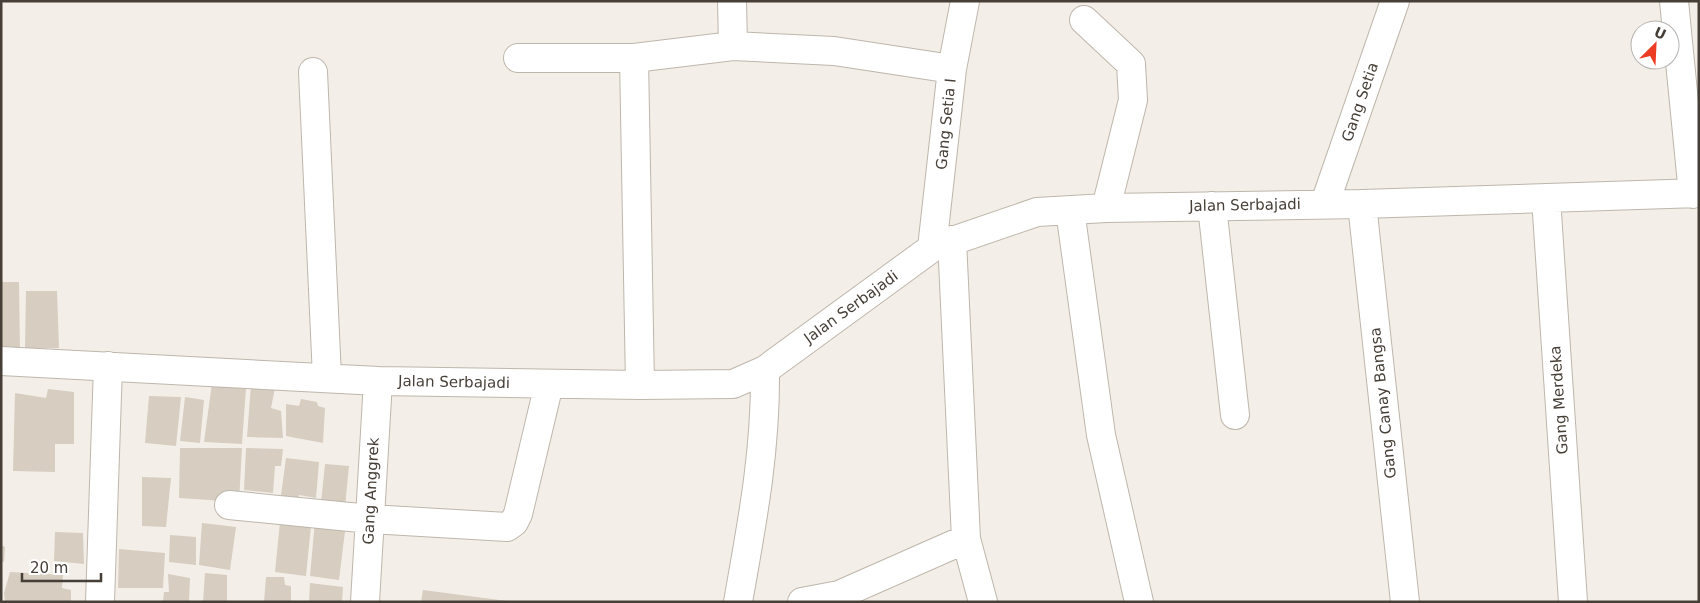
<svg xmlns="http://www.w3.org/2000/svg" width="1700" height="603" viewBox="0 0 1700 603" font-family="'DejaVu Sans',sans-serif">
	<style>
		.building { fill: #d7cdc1 }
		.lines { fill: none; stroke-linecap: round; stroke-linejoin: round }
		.minor-casing { stroke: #beb6ab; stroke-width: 30 }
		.minor { stroke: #fff; stroke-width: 28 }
		.labels { text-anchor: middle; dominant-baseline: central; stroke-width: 5; stroke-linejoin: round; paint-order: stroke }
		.street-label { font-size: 15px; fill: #463f37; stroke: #fff }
	</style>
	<rect width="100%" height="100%" fill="#f3efe8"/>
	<path class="building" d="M 1,282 L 19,282 L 20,353 L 1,352 Z
		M 26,291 L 57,291 L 59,348 L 25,348 Z
		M 212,383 L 246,388 L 242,444 L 204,442 Z
		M 251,385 L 275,388 L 271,408 L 281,411 L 283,438 L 247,437 Z
		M 48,389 L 74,392 L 74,444 L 55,444 L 55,472 L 13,471 L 15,393 L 46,398 Z
		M 149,396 L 181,397 L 176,446 L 145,443 Z
		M 185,397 L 204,400 L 200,443 L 180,441 Z
		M 301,399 L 317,402 L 318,406 L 325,408 L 323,443 L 286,436 L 286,404 L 299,406 Z
		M 180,448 L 242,448 L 239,502 L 179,498 Z
		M 246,448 L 283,449 L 281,466 L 275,466 L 273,493 L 244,490 Z
		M 286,458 L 319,462 L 316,498 L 299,495 L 298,504 L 280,503 Z
		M 325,464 L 349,466 L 345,507 L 321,503 Z
		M 142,477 L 171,478 L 166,527 L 142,526 Z
		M 315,520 L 346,523 L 339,580 L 310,576 Z
		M 280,522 L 311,526 L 306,576 L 275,572 Z
		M 202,523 L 236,527 L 230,570 L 199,565 Z
		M 55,532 L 83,533 L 84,564 L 54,561 Z
		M 170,535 L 196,537 L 196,565 L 169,562 Z
		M 1,545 L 5,547 L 4,562 L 1,562 Z
		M 119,549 L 165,553 L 163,588 L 118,588 Z
		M 10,572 L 63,575 L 62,588 L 71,590 L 71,602 L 5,602 L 4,593 Z
		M 205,573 L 227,575 L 227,602 L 203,602 Z
		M 168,574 L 190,578 L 189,602 L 163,602 L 164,592 L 169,592 Z
		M 266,577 L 284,577 L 285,585 L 291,586 L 291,602 L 264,602 Z
		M 310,583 L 343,587 L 342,602 L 309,602 Z
		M 423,590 L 507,601 L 507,602 L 421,602 Z"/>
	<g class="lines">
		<g class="minor-casing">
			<path id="minor" d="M 732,1 L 733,46
				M 1674,1 L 1693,194
				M 1084,20 L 1131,64 L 1133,100 L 1106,208
				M 518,58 L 634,58 L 733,46 L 834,51 L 952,69
				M 634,58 L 640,385
				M 313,72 L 327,377
				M 1546,198 L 1573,602
				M 1325,203 L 1395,1
				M 1362,204 L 1405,602
				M 1212,206 L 1235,415
				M 1070,210 L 1101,435 L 1139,602
				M 952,240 L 966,539 L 983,602
				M 932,248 L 952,69 L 965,1
				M 1,361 L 378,381 L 640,385 L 733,384 L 765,370 L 932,248 L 1037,212 L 1106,208 L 1362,204 L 1699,193
				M 229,505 L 370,519 L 507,527 L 514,522 L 518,514 L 549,384
				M 100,602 L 108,366
				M 365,602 L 378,381
				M 738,602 C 752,523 766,451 765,370
				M 802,602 L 839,595 L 966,539"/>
		</g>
		<use href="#minor" class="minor"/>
	</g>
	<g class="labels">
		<g class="street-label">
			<text transform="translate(1360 102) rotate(-71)">Gang Setia</text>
			<text transform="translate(946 124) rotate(-84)">Gang Setia I</text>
			<text transform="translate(1245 205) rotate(-1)">Jalan Serbajadi</text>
			<text transform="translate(851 307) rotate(-36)">Jalan Serbajadi</text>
			<text transform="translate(454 382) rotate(1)">Jalan Serbajadi</text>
			<text transform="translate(1559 400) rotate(-94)">Gang Merdeka</text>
			<text transform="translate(1383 403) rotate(-96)">Gang Canay Bangsa</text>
			<text transform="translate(371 491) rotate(-87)">Gang Anggrek</text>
		</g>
	</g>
	<rect width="1700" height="603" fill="none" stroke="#463f37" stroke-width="5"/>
	<g transform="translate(1655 45) rotate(24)"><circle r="24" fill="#ffffff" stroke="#b5b2af"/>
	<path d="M0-4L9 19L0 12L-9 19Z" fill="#ed3c24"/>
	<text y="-8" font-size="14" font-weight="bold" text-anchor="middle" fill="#463f37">U</text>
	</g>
	<path d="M22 573v8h79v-8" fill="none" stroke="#463f37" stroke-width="2.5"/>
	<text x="30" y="573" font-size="15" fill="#463f37" stroke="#ffffff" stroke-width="4" paint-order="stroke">20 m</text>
</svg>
